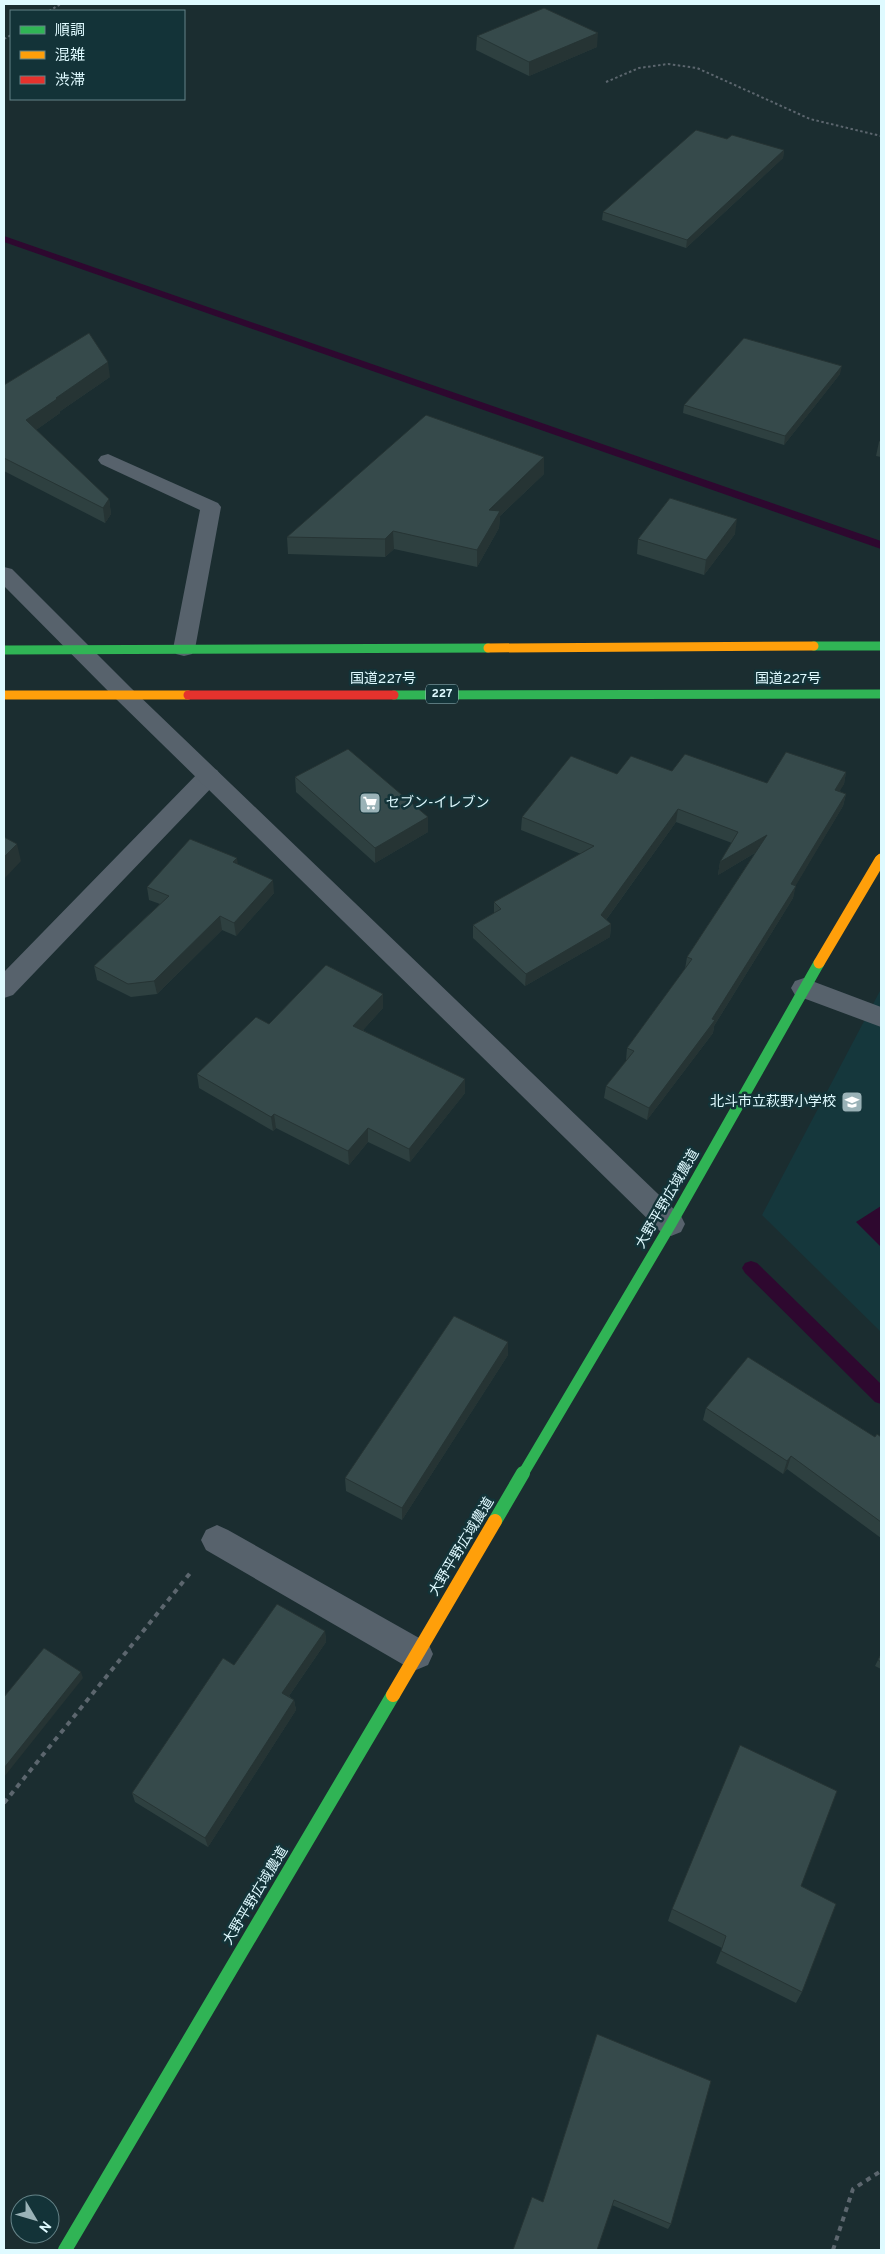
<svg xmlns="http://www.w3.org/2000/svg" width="885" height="2254" viewBox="0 0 885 2254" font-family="Overpass,'Noto Sans JP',sans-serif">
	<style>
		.built { fill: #15373c }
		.water { fill: #2e082f }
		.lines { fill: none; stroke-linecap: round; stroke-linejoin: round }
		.stream { fill: #2e082f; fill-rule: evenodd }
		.path-far1 { stroke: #5c666e; stroke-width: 2; stroke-dasharray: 2.5 2.5; stroke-linecap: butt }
		.path { stroke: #5c666e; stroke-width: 4; stroke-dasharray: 5 5; stroke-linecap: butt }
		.lane { fill: #57626c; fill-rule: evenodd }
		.street { fill: #57626c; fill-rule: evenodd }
		.fast-far2 { stroke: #30b455; stroke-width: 9 }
		.fast-far1 { stroke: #30b455; stroke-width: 11 }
		.fast { stroke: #30b455; stroke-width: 14 }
		.slow-far2 { stroke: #ff9f0a; stroke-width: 9 }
		.slow-far1 { stroke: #ff9f0a; stroke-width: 11 }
		.slow { stroke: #ff9f0a; stroke-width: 14 }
		.jam { stroke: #e5322d; stroke-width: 9 }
		.wall { fill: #2e4040 }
		.shaded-wall { fill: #263434 }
		.building { fill: #364a4b; stroke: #263434 }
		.labels { text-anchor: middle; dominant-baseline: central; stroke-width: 5; stroke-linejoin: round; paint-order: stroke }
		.shield { fill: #133338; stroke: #a2bec3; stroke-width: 1 }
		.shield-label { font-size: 12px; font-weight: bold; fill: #dffaff }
		.street-label { font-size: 14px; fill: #dffaff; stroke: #133338 }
		.poi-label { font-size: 14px; fill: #dffaff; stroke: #133338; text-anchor: start }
	</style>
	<rect width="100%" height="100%" fill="#1b2d30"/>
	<path class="built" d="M 881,989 L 881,1332 L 762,1215 Z"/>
	<path class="water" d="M 881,1206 L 881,1247 L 856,1222 Z"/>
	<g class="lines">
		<path class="stream" d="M 4,236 L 881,541 L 881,549 L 4,242 Z
			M 751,1261 L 757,1263 L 881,1384 L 881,1404 L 875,1402 L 745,1273 L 742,1268 L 745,1263 Z"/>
		<path class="path-far1" d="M 49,11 L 61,4
			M 4,39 L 11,35
			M 606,82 L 639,68 L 668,64 L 697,68 L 810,119 L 881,136"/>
		<path class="path" d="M 4,1803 L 191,1572
			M 833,2250 L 853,2189 L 881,2171"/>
		<path class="lane" d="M 108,454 L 218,503 L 221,507 L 195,649 L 192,654 L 184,656 L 176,654 L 173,649 L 200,510 L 101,464 L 98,460 L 101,456 Z
			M 209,768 L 217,770 L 221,776 L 217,782 L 13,995 L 4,998 L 4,972 L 201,770 Z
			M 804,978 L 881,1007 L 881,1027 L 795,995 L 791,988 L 795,981 Z
			M 217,1525 L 228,1530 L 428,1643 L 433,1654 L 428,1665 L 416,1670 L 404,1665 L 206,1550 L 201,1540 L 206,1530 Z"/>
		<path class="street" d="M 4,567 L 12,569 L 131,688 L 681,1216 L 685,1224 L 681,1232 L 671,1236 L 661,1232 L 115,698 L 4,586 Z"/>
		<path class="fast-far2" d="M 814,646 L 881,646
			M 4,650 L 488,648
			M 394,695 L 881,694"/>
		<path class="fast-far1" d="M 523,1474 L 671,1224 L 819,963"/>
		<path class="fast" d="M 495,1521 L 523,1473
			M 65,2250 L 393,1695"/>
		<path class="slow-far2" d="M 488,648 L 814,646
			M 4,695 L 188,695
			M 879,861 L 881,858"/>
		<path class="slow-far1" d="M 819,963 L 880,860"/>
		<path class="slow" d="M 393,1695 L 495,1521"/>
		<path class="jam" d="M 188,695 L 394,695"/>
	</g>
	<path class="wall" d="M 477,36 L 597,47 L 529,76 L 476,50 Z
		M 727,139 L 784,150 L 783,158 L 686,248 L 602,220 L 603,212 Z
		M 840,374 L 784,445 L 683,413 L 684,405 Z
		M 110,377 L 59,412 L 60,413 L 36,430 L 109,499 L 111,514 L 105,523 L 4,471 L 4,385 Z
		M 881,439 L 881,457 L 876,456 L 879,442 Z
		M 544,474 L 500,516 L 499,528 L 477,567 L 394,549 L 385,557 L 288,554 L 287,537 Z
		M 735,534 L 704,575 L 637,554 L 638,539 Z
		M 672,771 L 767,783 L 846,772 L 844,784 L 839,791 L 846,794 L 843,806 L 795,886 L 793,898 L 714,1026 L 713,1033 L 647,1120 L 604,1098 L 606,1086 L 627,1060 L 626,1060 L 627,1048 L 685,969 L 687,957 L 755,853 L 718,875 L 720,862 L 732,843 L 676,822 L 606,920 L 611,924 L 610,937 L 525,986 L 473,938 L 473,925 L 494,913 L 494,902 L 581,854 L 521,830 L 522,817 L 617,774 Z
		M 295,777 L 428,832 L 375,863 L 296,792 Z
		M 238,864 L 274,893 L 236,936 L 222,930 L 157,994 L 131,997 L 97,980 L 94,966 L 160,904 L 149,900 L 147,887 Z
		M 383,1008 L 363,1030 L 465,1093 L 410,1162 L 368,1142 L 349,1165 L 276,1128 L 273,1131 L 199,1088 L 197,1074 L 269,1024 Z
		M 508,1342 L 508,1355 L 402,1520 L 346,1491 L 345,1478 Z
		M 706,1408 L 875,1437 L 881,1437 L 881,1538 L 787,1469 L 783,1474 L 703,1420 Z
		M 325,1631 L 326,1642 L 289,1696 L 294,1700 L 296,1710 L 208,1847 L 135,1802 L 132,1793 L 234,1665 Z
		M 881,1654 L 881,1669 L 875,1666 Z
		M 801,1886 L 802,1992 L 796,2003 L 716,1963 L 722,1948 L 668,1921 L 672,1909 Z
		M 597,2034 L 671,2224 L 668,2229 L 612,2205 L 543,2202 Z"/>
	<path class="shaded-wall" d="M 598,33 L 597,47 L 529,76 L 529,62 Z
		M 784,150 L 783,158 L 686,248 L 687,240 Z
		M 108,362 L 110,377 L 59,412 L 60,413 L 29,435 L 26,420 L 56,398 Z
		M 842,366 L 840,374 L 784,445 L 785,436 Z
		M 544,457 L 544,474 L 500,516 L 499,528 L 477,567 L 477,550 L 489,510 Z
		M 109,499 L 111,514 L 105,523 L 103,508 Z
		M 737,519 L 735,534 L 704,575 L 706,560 Z
		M 393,531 L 394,549 L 385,557 L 385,539 Z
		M 846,772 L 844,784 L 833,803 L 835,790 Z
		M 846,794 L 843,806 L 789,897 L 791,884 Z
		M 678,809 L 676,822 L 600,928 L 601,915 Z
		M 428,817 L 428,832 L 375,863 L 375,848 Z
		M 767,835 L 765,847 L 718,875 L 720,862 Z
		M 17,844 L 21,861 L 4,879 L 4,857 Z
		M 237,858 L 239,872 L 233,862 Z
		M 273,880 L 274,893 L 236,936 L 234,923 Z
		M 796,886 L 793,898 L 714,1026 L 713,1033 L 647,1120 L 649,1108 L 712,1019 Z
		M 220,916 L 222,930 L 157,994 L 154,981 Z
		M 611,924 L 610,937 L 525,986 L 526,974 Z
		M 383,994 L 383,1008 L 354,1040 L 353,1026 Z
		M 465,1079 L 465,1093 L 410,1162 L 409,1149 Z
		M 274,1114 L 276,1128 L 273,1131 L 271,1117 Z
		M 368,1128 L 368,1142 L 349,1165 L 348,1151 Z
		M 508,1342 L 508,1355 L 402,1520 L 402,1508 Z
		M 791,1456 L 787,1469 L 783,1474 L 787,1461 Z
		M 325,1631 L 326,1642 L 284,1703 L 282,1693 Z
		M 81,1672 L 83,1678 L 4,1777 L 4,1768 Z
		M 294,1700 L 296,1710 L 208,1847 L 205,1838 Z"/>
	<path class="building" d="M 544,8 L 598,33 L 529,62 L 477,36 Z
		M 696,130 L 727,139 L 732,135 L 784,150 L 687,240 L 603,212 Z
		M 89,333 L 108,362 L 56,398 L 57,399 L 26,420 L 109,499 L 103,508 L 4,458 L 4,385 Z
		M 744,338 L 842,366 L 785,436 L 684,405 Z
		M 426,415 L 544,457 L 489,510 L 500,511 L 477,550 L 393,531 L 385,539 L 287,537 Z
		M 670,498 L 737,519 L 706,560 L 638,539 Z
		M 348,749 L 428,817 L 375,848 L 295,777 Z
		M 786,752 L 846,772 L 835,790 L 846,794 L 791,884 L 796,886 L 712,1019 L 715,1020 L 649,1108 L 606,1086 L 634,1051 L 627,1048 L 692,959 L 687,957 L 767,835 L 720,862 L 738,832 L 678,809 L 601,915 L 611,924 L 526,974 L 473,925 L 501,909 L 494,902 L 594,846 L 522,817 L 571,756 L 617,774 L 631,756 L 672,771 L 685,754 L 767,783 Z
		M 4,837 L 17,844 L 4,857 Z
		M 190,839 L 237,858 L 233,862 L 273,880 L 234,923 L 220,916 L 154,981 L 128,984 L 94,966 L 169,896 L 147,887 Z
		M 326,965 L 383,994 L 353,1026 L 465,1079 L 409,1149 L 368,1128 L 348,1151 L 274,1114 L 271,1117 L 197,1074 L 256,1017 L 269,1024 Z
		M 454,1316 L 508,1342 L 402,1508 L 345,1478 Z
		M 748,1357 L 875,1437 L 877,1434 L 881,1437 L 881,1522 L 791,1456 L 787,1461 L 706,1408 Z
		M 277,1604 L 325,1631 L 282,1693 L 294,1700 L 205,1838 L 132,1793 L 223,1658 L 234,1665 Z
		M 44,1648 L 81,1672 L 4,1768 L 4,1697 Z
		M 881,1654 L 881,1662 L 878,1660 Z
		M 740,1745 L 837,1791 L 801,1886 L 836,1904 L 802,1992 L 721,1951 L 726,1936 L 672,1909 Z
		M 597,2034 L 711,2081 L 671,2224 L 614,2200 L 597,2250 L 513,2250 L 532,2197 L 543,2202 Z"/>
	<defs>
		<g id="supermarket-square" transform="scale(1.125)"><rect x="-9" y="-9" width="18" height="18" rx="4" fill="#9ab2b7" stroke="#133338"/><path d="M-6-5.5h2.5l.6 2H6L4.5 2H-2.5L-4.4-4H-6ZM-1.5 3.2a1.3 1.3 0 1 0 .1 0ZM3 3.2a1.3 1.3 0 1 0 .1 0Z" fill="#fff"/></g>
		<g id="school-square" transform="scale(1.125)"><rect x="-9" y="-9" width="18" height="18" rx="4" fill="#9ab2b7" stroke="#133338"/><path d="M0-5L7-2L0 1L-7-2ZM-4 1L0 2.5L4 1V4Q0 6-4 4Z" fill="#fff"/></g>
	</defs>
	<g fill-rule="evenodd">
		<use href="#supermarket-square" x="370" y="803"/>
		<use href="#school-square" x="852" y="1102"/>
	</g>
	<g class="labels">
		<rect class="shield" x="426" y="684.5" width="32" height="19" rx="4"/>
		<g class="shield-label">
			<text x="442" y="694">227</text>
		</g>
		<g class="street-label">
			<text x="383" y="679">国道227号</text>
			<text x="788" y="679">国道227号</text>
			<text transform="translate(668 1199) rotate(-60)">大野平野広域農道</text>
			<text transform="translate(462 1547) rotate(-59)">大野平野広域農道</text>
			<text transform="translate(256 1896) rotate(-59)">大野平野広域農道</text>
		</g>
		<g class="poi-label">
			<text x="386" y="803">セブン-イレブン</text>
			<text x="836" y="1102" text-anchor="end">北斗市立萩野小学校</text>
		</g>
	</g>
	<rect width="885" height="2254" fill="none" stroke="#dffaff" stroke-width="10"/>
	<rect x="10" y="10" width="175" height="90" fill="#133338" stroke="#658388"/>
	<rect x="20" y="26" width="25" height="8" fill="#30b455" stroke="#658388"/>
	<text x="55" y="35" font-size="15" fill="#dffaff">順調</text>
	<rect x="20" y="51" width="25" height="8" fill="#ff9f0a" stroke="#658388"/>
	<text x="55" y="60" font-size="15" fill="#dffaff">混雑</text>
	<rect x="20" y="76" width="25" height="8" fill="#e5322d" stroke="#658388"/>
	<text x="55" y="85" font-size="15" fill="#dffaff">渋滞</text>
	<g transform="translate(35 2219) rotate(128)"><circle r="24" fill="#133338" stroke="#658388"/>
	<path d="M0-4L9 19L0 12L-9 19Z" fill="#9ab2b7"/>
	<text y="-8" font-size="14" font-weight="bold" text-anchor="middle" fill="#dffaff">N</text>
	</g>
</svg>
